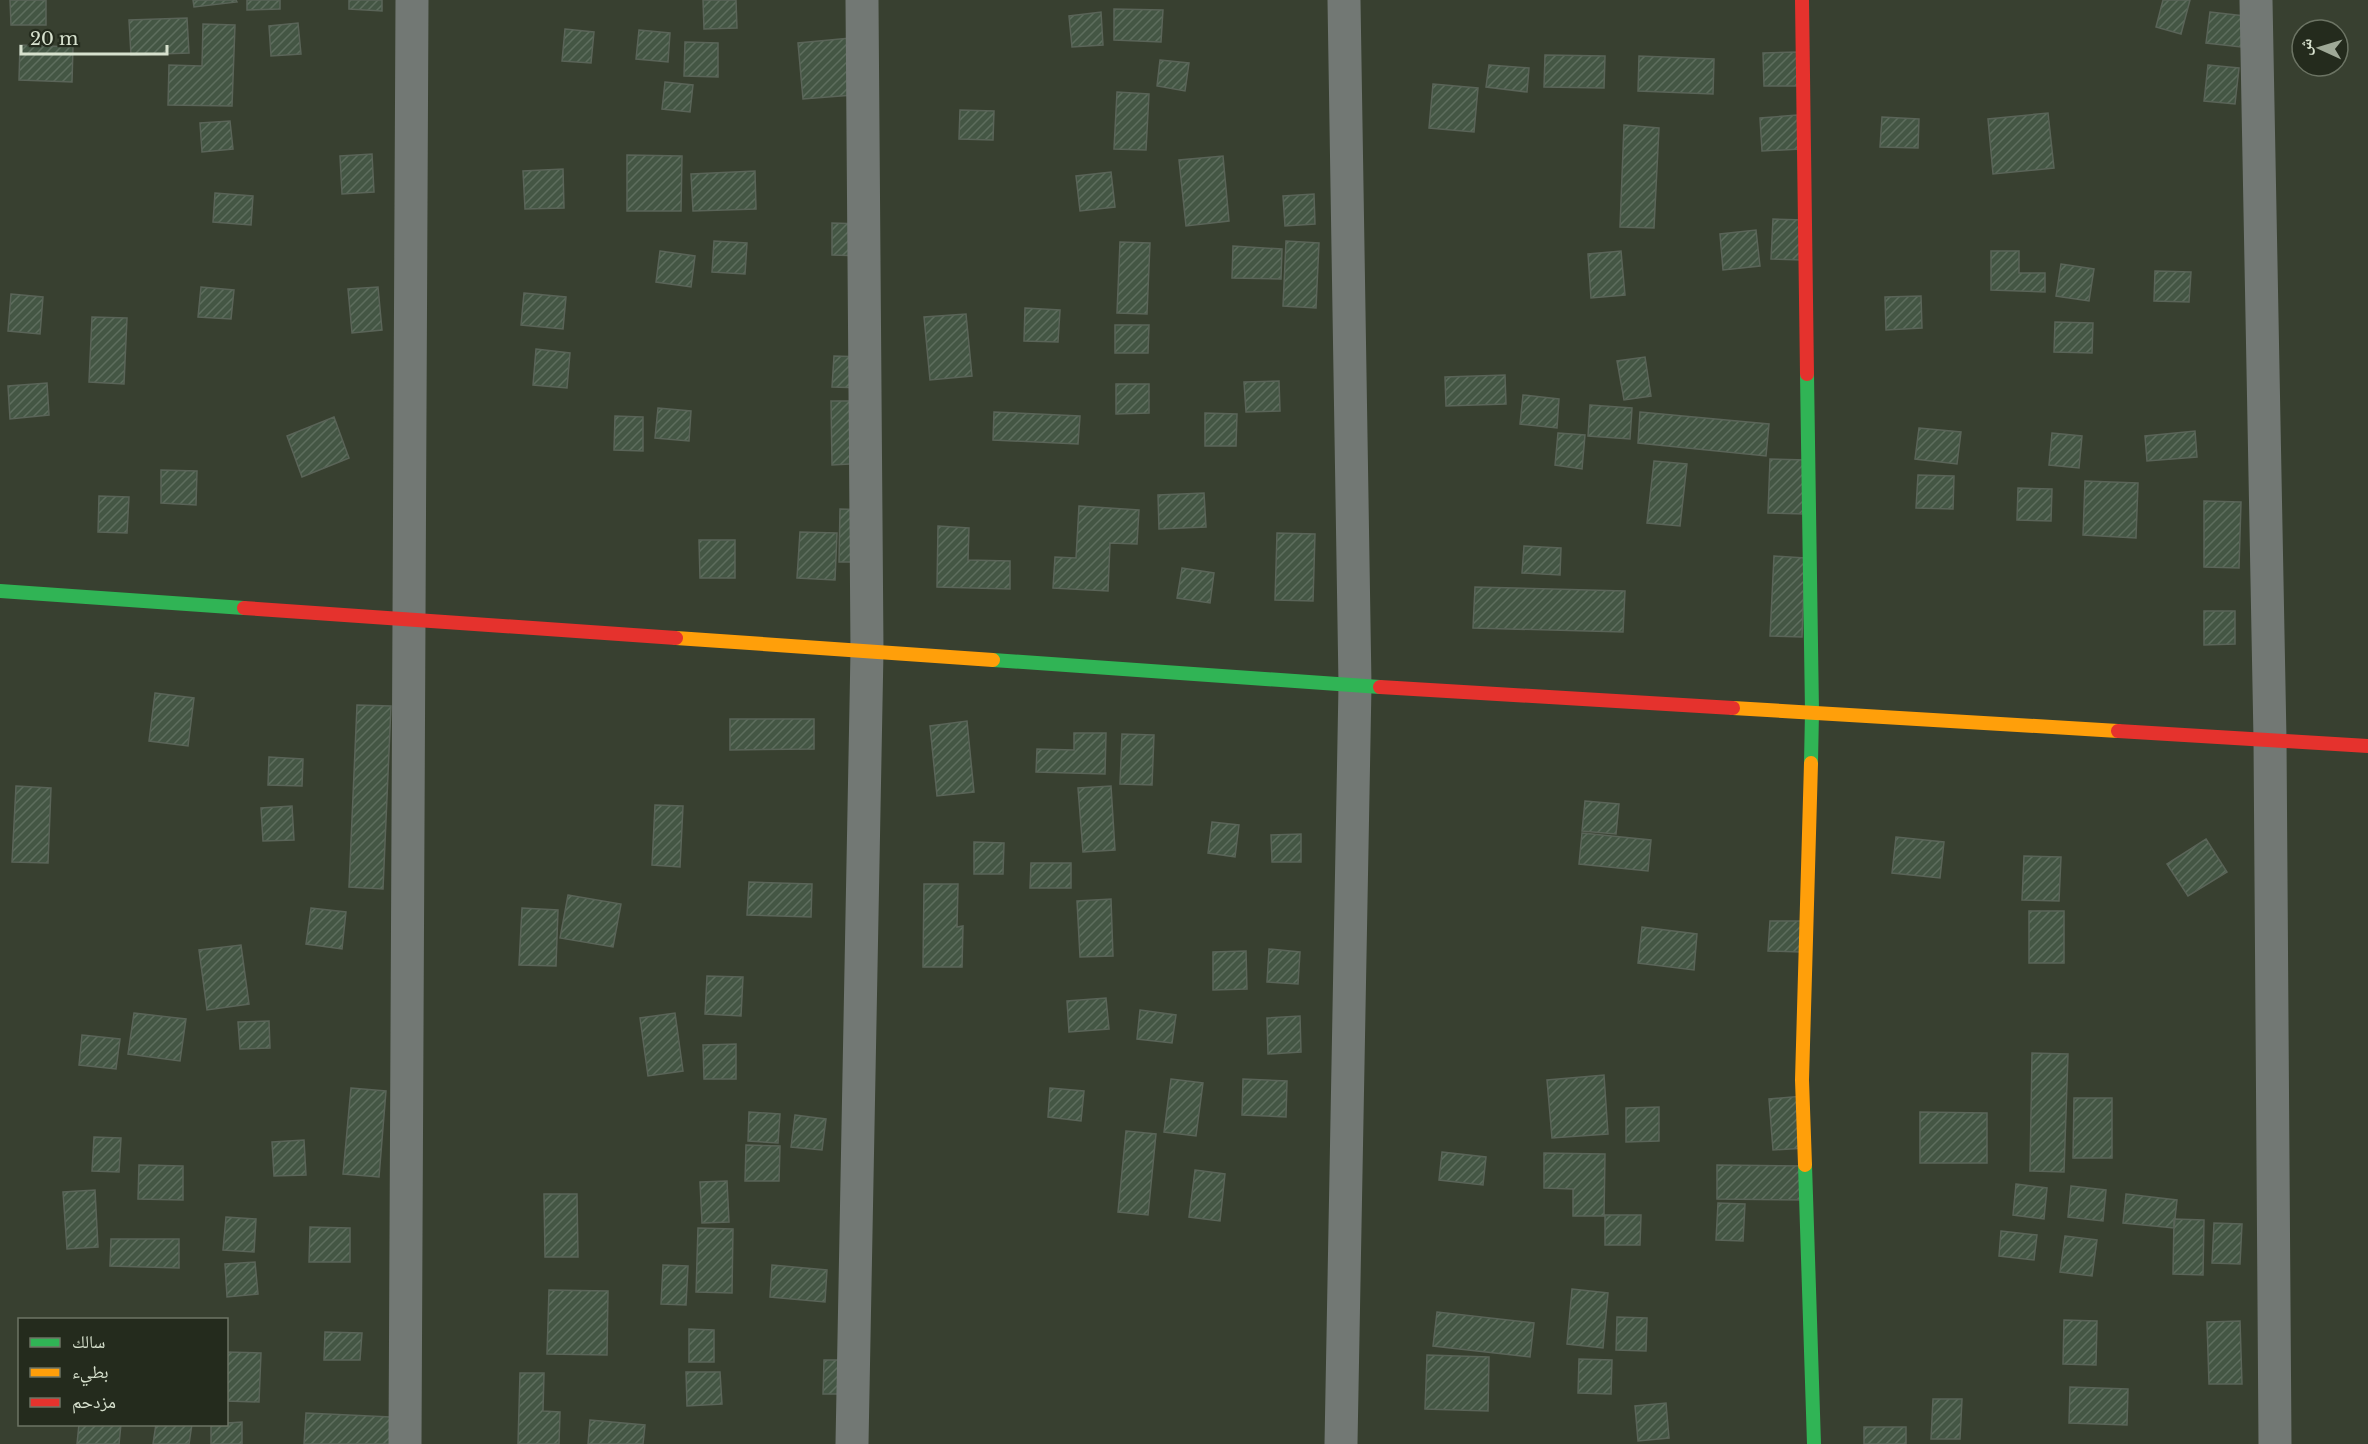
<svg xmlns="http://www.w3.org/2000/svg" width="2368" height="1444" viewBox="0 0 2368 1444" font-family="'Libre Baskerville','Noto Naskh Arabic',serif">
	<style>
		.building { fill: url(#building-hatch); stroke: #5a6458; stroke-width: 1.5 }
		.lines { fill: none; stroke-linecap: round; stroke-linejoin: round }
		.street { stroke: #727874; stroke-width: 33 }
		.fast { stroke: #30b455; stroke-width: 14 }
		.slow { stroke: #ff9f0a; stroke-width: 14 }
		.jam { stroke: #e5322d; stroke-width: 14 }
	</style>
	<defs>
		<pattern id="building-hatch" width="6" height="6" patternUnits="userSpaceOnUse" patternTransform="scale(1.5)"><rect width="6" height="6" fill="#445644"/><path d="M-1 1l2-2M0 6l6-6M5 7l2-2" fill="none" stroke="#5e6e5e"/></pattern>
	</defs>
	<rect width="100%" height="100%" fill="#384030"/>
	<path class="building" d="M 10,0 L 46,0 L 46,25 L 11,25 Z
		M 193,0 L 236,0 L 237,2 L 194,7 Z
		M 247,0 L 280,0 L 280,9 L 247,10 Z
		M 349,0 L 382,0 L 382,11 L 349,9 Z
		M 703,0 L 736,0 L 737,28 L 704,29 Z
		M 2163,0 L 2190,0 L 2181,34 L 2156,27 Z
		M 1114,9 L 1163,10 L 1161,42 L 1114,40 Z
		M 1101,12 L 1103,45 L 1072,47 L 1069,16 Z
		M 2210,12 L 2245,16 L 2241,47 L 2206,43 Z
		M 187,18 L 189,53 L 131,55 L 129,20 Z
		M 298,23 L 301,54 L 271,56 L 269,26 Z
		M 203,24 L 235,25 L 232,106 L 168,105 L 169,65 L 202,66 Z
		M 565,29 L 594,32 L 591,63 L 562,61 Z
		M 639,30 L 670,33 L 668,62 L 636,59 Z
		M 861,37 L 866,94 L 803,99 L 798,43 Z
		M 685,42 L 718,43 L 718,77 L 684,76 Z
		M 20,45 L 73,47 L 72,82 L 19,80 Z
		M 1798,52 L 1798,86 L 1764,86 L 1763,53 Z
		M 1545,55 L 1605,56 L 1604,88 L 1544,87 Z
		M 1639,56 L 1714,59 L 1713,94 L 1638,91 Z
		M 1160,60 L 1189,63 L 1185,91 L 1157,86 Z
		M 1489,65 L 1529,68 L 1527,92 L 1486,87 Z
		M 2208,65 L 2239,68 L 2235,104 L 2204,101 Z
		M 665,82 L 693,85 L 690,112 L 662,109 Z
		M 1433,84 L 1478,88 L 1474,132 L 1429,128 Z
		M 1117,92 L 1149,94 L 1146,150 L 1114,149 Z
		M 960,110 L 994,111 L 993,140 L 959,139 Z
		M 2048,113 L 2054,168 L 1993,174 L 1988,119 Z
		M 1797,115 L 1800,149 L 1762,151 L 1760,118 Z
		M 1882,117 L 1919,119 L 1918,148 L 1880,147 Z
		M 230,121 L 233,149 L 202,152 L 200,123 Z
		M 1624,125 L 1659,128 L 1654,228 L 1620,227 Z
		M 372,154 L 374,192 L 342,194 L 340,156 Z
		M 627,155 L 682,156 L 681,211 L 627,211 Z
		M 1223,156 L 1229,221 L 1186,226 L 1179,160 Z
		M 563,169 L 564,208 L 525,209 L 523,171 Z
		M 755,171 L 756,209 L 693,211 L 691,174 Z
		M 1111,172 L 1115,207 L 1080,211 L 1076,176 Z
		M 215,193 L 253,196 L 251,225 L 213,222 Z
		M 1314,194 L 1315,224 L 1285,226 L 1283,196 Z
		M 1773,219 L 1804,220 L 1802,260 L 1771,259 Z
		M 832,223 L 865,224 L 866,256 L 832,255 Z
		M 1756,230 L 1760,266 L 1723,270 L 1720,234 Z
		M 714,241 L 747,243 L 745,274 L 712,272 Z
		M 1286,241 L 1319,243 L 1316,308 L 1283,306 Z
		M 1120,242 L 1150,243 L 1147,314 L 1117,313 Z
		M 1233,246 L 1282,249 L 1281,279 L 1232,278 Z
		M 660,251 L 695,256 L 691,287 L 656,282 Z
		M 1621,251 L 1625,295 L 1591,298 L 1588,254 Z
		M 1991,251 L 2019,251 L 2019,273 L 2045,273 L 2045,292 L 1991,290 Z
		M 2061,264 L 2094,269 L 2089,301 L 2056,296 Z
		M 2155,271 L 2191,272 L 2189,302 L 2154,301 Z
		M 201,287 L 234,290 L 231,319 L 198,317 Z
		M 378,287 L 382,330 L 352,333 L 348,289 Z
		M 524,293 L 566,297 L 563,329 L 521,325 Z
		M 11,294 L 43,297 L 40,334 L 8,331 Z
		M 1921,296 L 1922,328 L 1886,330 L 1885,297 Z
		M 1025,308 L 1060,310 L 1058,342 L 1024,341 Z
		M 966,314 L 972,376 L 930,380 L 924,317 Z
		M 92,317 L 127,318 L 124,384 L 89,382 Z
		M 2055,322 L 2093,323 L 2092,353 L 2054,352 Z
		M 1115,325 L 1149,325 L 1148,353 L 1115,353 Z
		M 536,349 L 570,353 L 567,388 L 533,385 Z
		M 834,356 L 865,357 L 864,388 L 832,387 Z
		M 1645,357 L 1651,396 L 1624,400 L 1617,361 Z
		M 1505,375 L 1506,404 L 1446,406 L 1445,377 Z
		M 1279,381 L 1280,411 L 1246,412 L 1244,382 Z
		M 47,383 L 49,415 L 10,419 L 8,386 Z
		M 1116,384 L 1149,384 L 1149,413 L 1116,414 Z
		M 1523,395 L 1559,399 L 1557,428 L 1520,424 Z
		M 831,401 L 867,401 L 868,463 L 832,465 Z
		M 1590,405 L 1632,408 L 1630,439 L 1588,436 Z
		M 658,408 L 691,411 L 689,441 L 655,438 Z
		M 994,412 L 1080,416 L 1078,444 L 993,440 Z
		M 1640,412 L 1769,424 L 1766,456 L 1638,443 Z
		M 1205,413 L 1237,414 L 1236,446 L 1205,446 Z
		M 615,416 L 643,417 L 643,451 L 614,450 Z
		M 334,417 L 349,458 L 302,477 L 287,436 Z
		M 1919,428 L 1961,432 L 1957,464 L 1915,459 Z
		M 2195,431 L 2197,457 L 2147,461 L 2145,436 Z
		M 1558,433 L 1585,435 L 1582,469 L 1555,465 Z
		M 2052,433 L 2082,436 L 2079,468 L 2049,465 Z
		M 1770,459 L 1806,460 L 1804,514 L 1768,513 Z
		M 1654,461 L 1687,464 L 1680,526 L 1647,523 Z
		M 161,470 L 197,471 L 196,505 L 161,503 Z
		M 1918,475 L 1954,476 L 1953,509 L 1916,508 Z
		M 2085,481 L 2138,483 L 2136,538 L 2083,535 Z
		M 2018,488 L 2052,489 L 2051,521 L 2017,520 Z
		M 1204,493 L 1206,527 L 1159,529 L 1158,495 Z
		M 99,496 L 129,497 L 127,533 L 98,532 Z
		M 2204,501 L 2241,502 L 2239,568 L 2204,567 Z
		M 1079,506 L 1139,510 L 1137,544 L 1110,543 L 1108,591 L 1053,588 L 1055,557 L 1076,558 Z
		M 840,509 L 871,510 L 870,562 L 839,562 Z
		M 938,526 L 969,528 L 968,560 L 1010,561 L 1010,589 L 937,587 Z
		M 800,532 L 837,533 L 835,580 L 797,578 Z
		M 1277,533 L 1315,534 L 1313,601 L 1275,600 Z
		M 699,540 L 735,540 L 735,578 L 700,578 Z
		M 1524,546 L 1561,548 L 1560,575 L 1522,573 Z
		M 1774,556 L 1805,558 L 1802,637 L 1770,636 Z
		M 1182,568 L 1214,573 L 1210,603 L 1177,598 Z
		M 1475,587 L 1625,591 L 1623,632 L 1473,628 Z
		M 2204,611 L 2235,611 L 2235,644 L 2204,645 Z
		M 155,693 L 194,698 L 188,746 L 149,741 Z
		M 357,705 L 391,706 L 383,889 L 349,887 Z
		M 730,719 L 814,719 L 814,749 L 730,750 Z
		M 967,721 L 974,792 L 937,796 L 930,726 Z
		M 1074,733 L 1106,733 L 1105,774 L 1036,772 L 1037,749 L 1074,750 Z
		M 1122,734 L 1154,735 L 1152,785 L 1120,784 Z
		M 269,757 L 303,759 L 302,786 L 268,785 Z
		M 16,786 L 51,788 L 48,863 L 12,862 Z
		M 1111,786 L 1115,850 L 1083,852 L 1078,788 Z
		M 1585,801 L 1619,804 L 1616,834 L 1582,831 Z
		M 655,805 L 683,806 L 680,867 L 652,865 Z
		M 292,806 L 294,840 L 263,841 L 261,808 Z
		M 1212,822 L 1239,825 L 1235,857 L 1208,853 Z
		M 1582,833 L 1651,840 L 1648,871 L 1579,864 Z
		M 1301,834 L 1301,862 L 1272,862 L 1271,835 Z
		M 1896,837 L 1944,842 L 1940,878 L 1892,873 Z
		M 2206,839 L 2227,872 L 2188,896 L 2167,864 Z
		M 974,842 L 1004,843 L 1003,874 L 974,874 Z
		M 2024,856 L 2061,857 L 2059,901 L 2022,900 Z
		M 1031,863 L 1071,863 L 1071,888 L 1030,888 Z
		M 749,882 L 812,884 L 811,917 L 747,915 Z
		M 924,884 L 958,884 L 957,927 L 963,926 L 962,967 L 923,967 Z
		M 568,895 L 621,904 L 613,947 L 560,938 Z
		M 1111,899 L 1113,956 L 1080,957 L 1077,901 Z
		M 311,908 L 346,912 L 342,949 L 306,944 Z
		M 522,908 L 558,910 L 556,966 L 519,965 Z
		M 2029,911 L 2064,911 L 2064,963 L 2029,963 Z
		M 1770,921 L 1801,921 L 1800,952 L 1768,951 Z
		M 1642,927 L 1697,934 L 1694,970 L 1638,963 Z
		M 241,945 L 249,1004 L 207,1010 L 199,950 Z
		M 1269,949 L 1300,952 L 1298,984 L 1267,982 Z
		M 1246,951 L 1247,989 L 1213,990 L 1213,952 Z
		M 707,976 L 743,977 L 741,1016 L 705,1014 Z
		M 1106,998 L 1109,1029 L 1069,1032 L 1067,1001 Z
		M 1140,1010 L 1176,1015 L 1172,1043 L 1137,1039 Z
		M 134,1013 L 186,1019 L 180,1061 L 128,1054 Z
		M 675,1013 L 683,1071 L 648,1076 L 640,1018 Z
		M 1300,1016 L 1301,1052 L 1268,1054 L 1267,1018 Z
		M 269,1021 L 270,1048 L 240,1049 L 238,1022 Z
		M 82,1035 L 120,1039 L 116,1069 L 79,1065 Z
		M 736,1044 L 736,1079 L 704,1079 L 703,1045 Z
		M 2032,1053 L 2068,1054 L 2064,1172 L 2030,1171 Z
		M 1604,1075 L 1608,1134 L 1552,1138 L 1547,1080 Z
		M 1171,1079 L 1203,1083 L 1196,1136 L 1164,1132 Z
		M 1243,1079 L 1287,1081 L 1286,1117 L 1242,1115 Z
		M 351,1088 L 386,1091 L 379,1177 L 343,1174 Z
		M 1050,1088 L 1084,1091 L 1081,1121 L 1048,1117 Z
		M 1803,1096 L 1806,1148 L 1773,1150 L 1769,1099 Z
		M 2074,1098 L 2112,1098 L 2112,1158 L 2073,1158 Z
		M 1659,1107 L 1659,1141 L 1626,1142 L 1626,1108 Z
		M 749,1112 L 780,1114 L 778,1143 L 748,1141 Z
		M 1920,1112 L 1987,1113 L 1987,1163 L 1920,1163 Z
		M 795,1115 L 826,1119 L 822,1150 L 791,1147 Z
		M 1126,1131 L 1156,1134 L 1148,1215 L 1118,1212 Z
		M 94,1137 L 121,1138 L 119,1172 L 92,1171 Z
		M 304,1140 L 306,1175 L 274,1176 L 272,1142 Z
		M 746,1145 L 780,1146 L 779,1181 L 745,1181 Z
		M 1442,1152 L 1486,1157 L 1483,1185 L 1439,1180 Z
		M 1544,1153 L 1605,1154 L 1604,1216 L 1573,1216 L 1573,1189 L 1544,1188 Z
		M 139,1165 L 183,1166 L 183,1200 L 138,1199 Z
		M 1717,1165 L 1809,1166 L 1808,1200 L 1717,1199 Z
		M 1195,1170 L 1225,1174 L 1220,1221 L 1189,1217 Z
		M 727,1181 L 729,1222 L 702,1223 L 700,1182 Z
		M 2016,1184 L 2047,1188 L 2044,1219 L 2013,1215 Z
		M 2071,1186 L 2106,1190 L 2103,1221 L 2068,1217 Z
		M 95,1190 L 98,1247 L 67,1249 L 63,1192 Z
		M 544,1194 L 577,1194 L 578,1257 L 545,1257 Z
		M 2126,1194 L 2177,1200 L 2174,1228 L 2123,1223 Z
		M 1718,1203 L 1745,1204 L 1743,1241 L 1716,1240 Z
		M 1605,1215 L 1641,1215 L 1640,1245 L 1605,1245 Z
		M 226,1217 L 256,1219 L 254,1252 L 223,1250 Z
		M 2174,1219 L 2204,1220 L 2203,1275 L 2173,1274 Z
		M 2214,1223 L 2242,1224 L 2240,1264 L 2212,1263 Z
		M 310,1227 L 350,1228 L 350,1262 L 309,1262 Z
		M 698,1228 L 733,1229 L 732,1293 L 696,1292 Z
		M 2001,1231 L 2037,1235 L 2034,1260 L 1999,1256 Z
		M 2065,1236 L 2097,1240 L 2092,1276 L 2060,1272 Z
		M 111,1239 L 179,1239 L 179,1268 L 110,1266 Z
		M 255,1262 L 258,1294 L 227,1297 L 225,1264 Z
		M 663,1265 L 688,1266 L 686,1305 L 661,1304 Z
		M 772,1265 L 827,1270 L 825,1302 L 770,1297 Z
		M 1572,1289 L 1608,1293 L 1603,1348 L 1567,1344 Z
		M 549,1290 L 608,1291 L 607,1355 L 547,1354 Z
		M 1437,1312 L 1534,1323 L 1530,1357 L 1433,1346 Z
		M 1617,1317 L 1647,1318 L 1646,1351 L 1616,1350 Z
		M 2064,1320 L 2097,1321 L 2096,1365 L 2063,1364 Z
		M 2240,1321 L 2242,1384 L 2209,1384 L 2207,1322 Z
		M 689,1329 L 714,1330 L 714,1362 L 689,1362 Z
		M 325,1332 L 362,1333 L 360,1360 L 324,1360 Z
		M 226,1352 L 261,1353 L 259,1402 L 226,1401 Z
		M 1427,1355 L 1489,1357 L 1488,1411 L 1425,1409 Z
		M 1579,1359 L 1612,1360 L 1611,1394 L 1578,1393 Z
		M 824,1360 L 862,1360 L 862,1394 L 823,1394 Z
		M 686,1372 L 720,1372 L 722,1404 L 687,1406 Z
		M 520,1373 L 544,1373 L 543,1411 L 560,1412 L 559,1444 L 518,1444 Z
		M 2070,1387 L 2128,1389 L 2127,1425 L 2069,1423 Z
		M 1933,1399 L 1962,1399 L 1960,1439 L 1931,1439 Z
		M 1666,1403 L 1669,1438 L 1638,1441 L 1635,1406 Z
		M 306,1413 L 412,1418 L 410,1444 L 304,1444 Z
		M 590,1420 L 645,1425 L 643,1444 L 588,1444 Z
		M 242,1422 L 242,1444 L 211,1444 L 211,1424 Z
		M 79,1424 L 121,1424 L 119,1444 L 77,1444 Z
		M 156,1424 L 192,1424 L 189,1444 L 153,1444 Z
		M 1864,1427 L 1906,1427 L 1906,1444 L 1864,1444 Z"/>
	<g class="lines">
		<path class="street" d="M 2256,0 L 2270,739 L 2275,1444
			M 405,1444 L 412,0
			M 852,1444 L 867,651 L 862,0
			M 1341,1444 L 1355,685 L 1344,0"/>
		<path class="fast" d="M 1807,374 L 1812,712 L 1811,763
			M 0,591 L 244,608
			M 993,660 L 1380,687
			M 1805,1165 L 1814,1444"/>
		<path class="slow" d="M 676,638 L 993,660
			M 1733,708 L 2118,731
			M 1805,1165 L 1802,1080 L 1811,763"/>
		<path class="jam" d="M 1802,0 L 1807,374
			M 244,608 L 676,638
			M 1380,687 L 1733,708
			M 2118,731 L 2368,746"/>
	</g>
	<rect x="18" y="1318" width="210" height="108" fill="#242b1d" stroke="#6c7464" stroke-width="1.5"/>
	<rect x="30" y="1338" width="30" height="9" fill="#30b455" stroke="#6c7464" stroke-width="1.5"/>
	<text x="72" y="1348" font-size="18" fill="#d7e1ce">سالك</text>
	<rect x="30" y="1368" width="30" height="9" fill="#ff9f0a" stroke="#6c7464" stroke-width="1.5"/>
	<text x="72" y="1378" font-size="18" fill="#d7e1ce">بطيء</text>
	<rect x="30" y="1398" width="30" height="9" fill="#e5322d" stroke="#6c7464" stroke-width="1.5"/>
	<text x="72" y="1408" font-size="18" fill="#d7e1ce">مزدحم</text>
	<g transform="translate(2320 48) rotate(274)"><circle r="28" fill="#242b1d" stroke="#6c7464" stroke-width="1.5"/>
	<path d="M0-4.5L10 22L0 15L-10 22Z" fill="#9fa997"/>
	<text y="-9" font-size="16" font-weight="bold" text-anchor="middle" fill="#d7e1ce">ش</text>
	</g>
	<path d="M21 45v9h146v-9" fill="none" stroke="#d7e1ce" stroke-width="3"/>
	<text x="30" y="45" font-size="18" fill="#d7e1ce" stroke="#242b1d" stroke-width="4.5" paint-order="stroke">20 m</text>
</svg>
